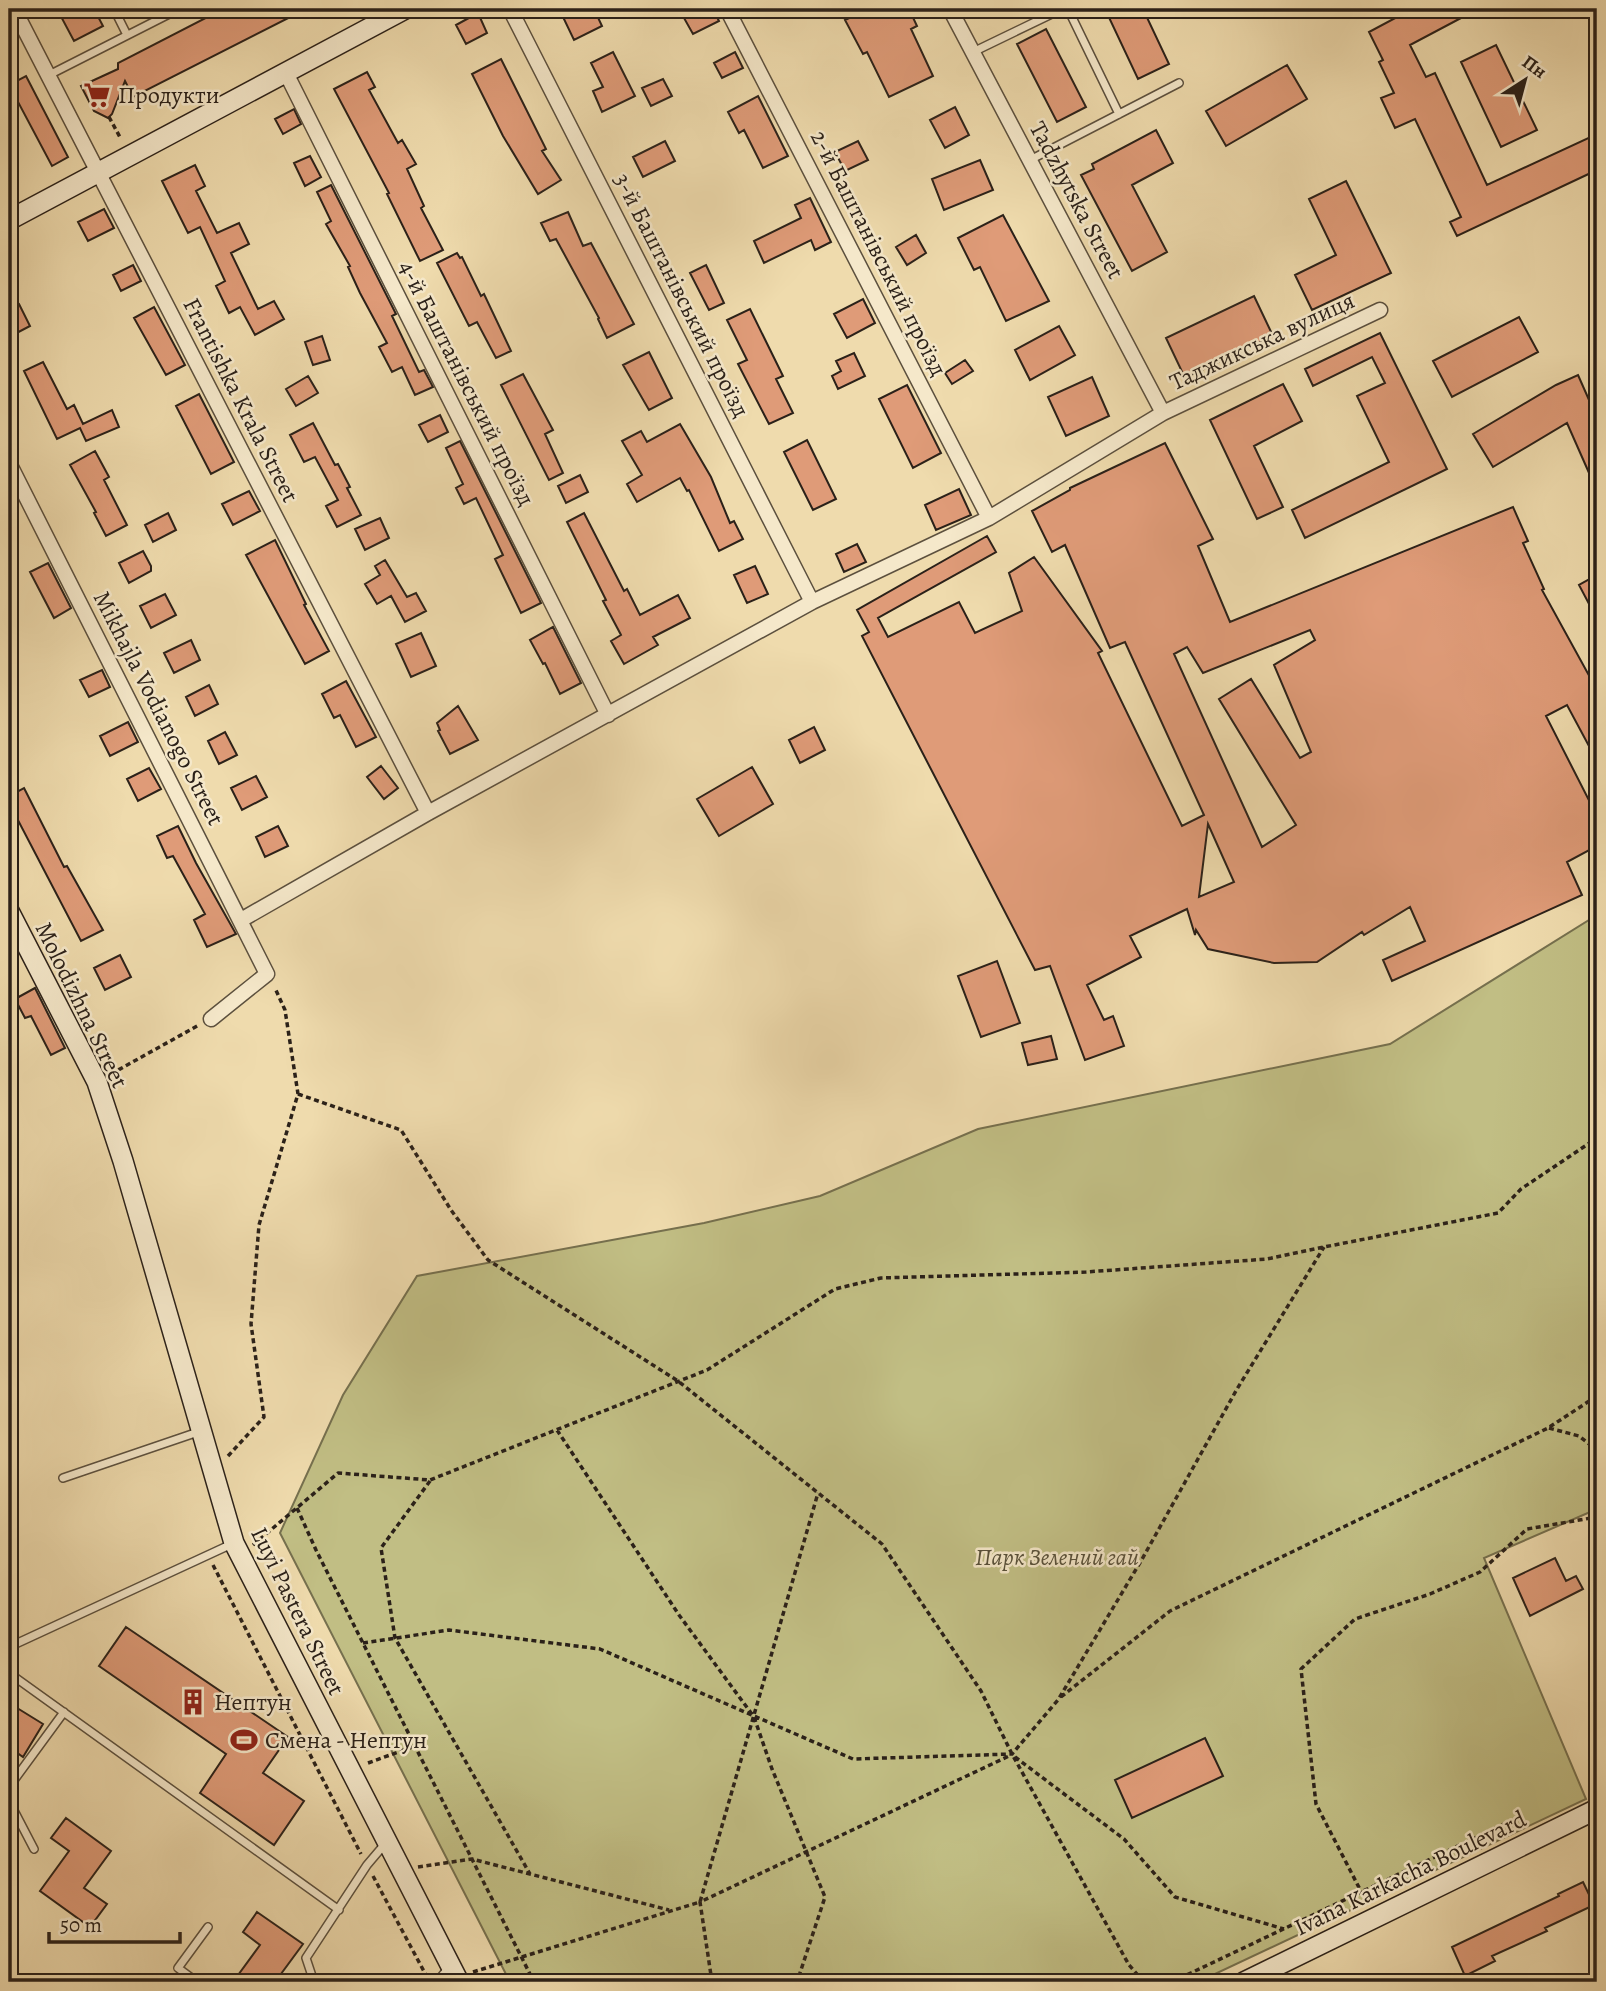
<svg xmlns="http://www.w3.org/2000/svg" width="1606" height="1991" viewBox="0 0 1606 1991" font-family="Alegreya,serif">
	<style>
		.green { fill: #c1be84; stroke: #76704e; stroke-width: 2 }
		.building { fill: #df9b78; stroke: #2b2119; stroke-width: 2; fill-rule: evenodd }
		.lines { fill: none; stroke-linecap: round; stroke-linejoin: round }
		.lane-casing { stroke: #5c503e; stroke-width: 10 }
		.street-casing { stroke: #5c503e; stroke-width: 17 }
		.secondary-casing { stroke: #2b2119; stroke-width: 22 }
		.path { stroke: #2b2119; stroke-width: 3.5; stroke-dasharray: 5 3.5; stroke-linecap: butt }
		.lane { stroke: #f5e8ca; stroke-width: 7 }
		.street { stroke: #f5e8ca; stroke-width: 14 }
		.secondary { stroke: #f5e8ca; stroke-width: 19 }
		.labels { text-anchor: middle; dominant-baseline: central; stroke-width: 5; stroke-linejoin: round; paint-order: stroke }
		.poi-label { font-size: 24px; fill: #2b2119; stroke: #f5e8ca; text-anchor: start }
		.street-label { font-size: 24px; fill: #2b2119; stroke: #f5e8ca }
		.park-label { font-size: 24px; font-style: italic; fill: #585039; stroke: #f5e8ca }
	</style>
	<rect width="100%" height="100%" fill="#efdbad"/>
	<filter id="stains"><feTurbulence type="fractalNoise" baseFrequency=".00286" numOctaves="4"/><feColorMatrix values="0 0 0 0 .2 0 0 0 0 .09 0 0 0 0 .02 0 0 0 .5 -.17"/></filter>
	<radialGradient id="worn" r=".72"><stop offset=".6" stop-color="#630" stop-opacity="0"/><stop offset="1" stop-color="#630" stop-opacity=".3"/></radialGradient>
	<path class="green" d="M 1597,915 L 1597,1509 L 1484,1558 L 1586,1799 L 1198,1982 L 510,1982 L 280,1533 L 343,1395 L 417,1276 L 704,1223 L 820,1196 L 978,1129 L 1390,1044 Z"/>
	<path class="building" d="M 57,9 L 94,9 L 103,26 L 74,41 Z
		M 223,9 L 306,9 L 133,97 L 125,81 L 112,114 L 108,118 L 94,111 L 81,86 L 118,69 L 118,63 Z
		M 580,9 L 594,9 L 602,26 L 574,40 L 563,17 Z
		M 702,9 L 713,9 L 719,21 L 693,34 L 684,18 Z
		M 868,9 L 909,9 L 917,26 L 911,29 L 933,76 L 889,97 L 867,52 L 863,54 L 845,20 Z
		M 1105,9 L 1143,9 L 1169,64 L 1138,79 Z
		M 1412,9 L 1478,9 L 1410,45 L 1426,77 L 1435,73 L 1487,185 L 1597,134 L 1597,170 L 1457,236 L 1450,222 L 1461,217 L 1415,119 L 1395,128 L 1381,98 L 1394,93 L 1379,62 L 1383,60 L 1369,32 Z
		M 478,13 L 487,33 L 466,44 L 456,25 Z
		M 1046,29 L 1086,107 L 1057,122 L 1017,44 Z
		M 1496,45 L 1537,130 L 1501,147 L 1461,62 Z
		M 613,52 L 635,96 L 602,112 L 593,91 L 603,87 L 591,63 Z
		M 735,52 L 743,68 L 722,78 L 714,63 Z
		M 501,59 L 546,149 L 542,151 L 561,180 L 538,194 L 503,136 L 472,74 Z
		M 1287,65 L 1307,99 L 1226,146 L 1206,111 Z
		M 367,72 L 375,87 L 369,90 L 398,143 L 402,140 L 416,164 L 407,169 L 424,206 L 421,208 L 443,250 L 420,261 L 387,194 L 389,193 L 334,89 Z
		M 26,76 L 68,157 L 52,166 L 9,85 Z
		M 663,79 L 672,96 L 651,106 L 642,88 Z
		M 758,96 L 788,156 L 763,168 L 744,130 L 739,133 L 728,112 Z
		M 955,107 L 969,135 L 945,148 L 930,120 Z
		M 294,109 L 301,124 L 283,134 L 275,119 Z
		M 1156,130 L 1173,163 L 1132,185 L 1167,252 L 1132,271 L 1081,175 L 1094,169 L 1092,164 Z
		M 665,141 L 675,161 L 643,177 L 633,157 Z
		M 858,141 L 868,160 L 845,171 L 835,152 Z
		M 310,156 L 321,177 L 305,186 L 294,163 Z
		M 980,160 L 993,190 L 944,210 L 932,179 Z
		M 195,165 L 205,186 L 196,191 L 217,233 L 239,223 L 249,244 L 231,253 L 258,309 L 274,301 L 284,319 L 255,335 L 240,307 L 229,313 L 216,286 L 225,281 L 200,227 L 188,233 L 162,181 Z
		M 1346,181 L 1391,273 L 1312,310 L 1295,275 L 1336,255 L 1309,199 Z
		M 331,185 L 396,314 L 392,316 L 419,372 L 424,370 L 433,387 L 415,395 L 402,367 L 392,372 L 379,347 L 387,343 L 360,293 L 348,267 L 350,266 L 326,224 L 331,221 L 317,192 Z
		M 810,198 L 831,242 L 815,250 L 811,240 L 764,263 L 754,241 L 801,218 L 795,205 Z
		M 104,209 L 114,228 L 88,241 L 78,222 Z
		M 568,212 L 583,246 L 591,243 L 634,324 L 607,338 L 598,319 L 599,318 L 556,239 L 550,241 L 541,223 Z
		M 1003,215 L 1049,301 L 1006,321 L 980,267 L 974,270 L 958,238 Z
		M 916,235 L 926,253 L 907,265 L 896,247 Z
		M 457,253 L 460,258 L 462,257 L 481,296 L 484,294 L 511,351 L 496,358 L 477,322 L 469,326 L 437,263 Z
		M 133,265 L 141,281 L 121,291 L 113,275 Z
		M 706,265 L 724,303 L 709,310 L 690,273 Z
		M 1254,296 L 1273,336 L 1185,378 L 1166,338 Z
		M 863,299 L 875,323 L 847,338 L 834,314 Z
		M 19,304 L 30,326 L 9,337 L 9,309 Z
		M 154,307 L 185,365 L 166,375 L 134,318 Z
		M 750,309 L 783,376 L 776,379 L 793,413 L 769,424 L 738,364 L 747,360 L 727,320 Z
		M 1519,317 L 1538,352 L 1452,397 L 1433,361 Z
		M 1059,326 L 1075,355 L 1030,380 L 1015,350 Z
		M 1380,333 L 1447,469 L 1305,538 L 1292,510 L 1389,462 L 1357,396 L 1385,383 L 1372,357 L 1313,386 L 1305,369 Z
		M 322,336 L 330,360 L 313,365 L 305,342 Z
		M 649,352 L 672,398 L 649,410 L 623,365 Z
		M 854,353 L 865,376 L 838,389 L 832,376 L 841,371 L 836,361 Z
		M 965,360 L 973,371 L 952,384 L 945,373 Z
		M 43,362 L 67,409 L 74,405 L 83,424 L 112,410 L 119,427 L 86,441 L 80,428 L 57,439 L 24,371 Z
		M 523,374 L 553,430 L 545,434 L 563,473 L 549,480 L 501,385 Z
		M 1578,375 L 1597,418 L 1597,491 L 1567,423 L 1493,467 L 1473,434 L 1556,385 Z
		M 308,376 L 318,393 L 296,406 L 286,389 Z
		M 1092,377 L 1109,416 L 1066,436 L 1048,397 Z
		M 1283,384 L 1302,421 L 1254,446 L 1283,507 L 1257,519 L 1210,420 Z
		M 907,385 L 941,453 L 913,468 L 879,399 Z
		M 199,394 L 234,462 L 211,474 L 176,406 Z
		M 440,415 L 448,432 L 428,442 L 419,425 Z
		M 313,423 L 335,465 L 338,464 L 350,487 L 347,488 L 361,515 L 337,527 L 326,506 L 338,500 L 315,457 L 304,462 L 290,435 Z
		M 680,424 L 711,477 L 730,523 L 734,521 L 743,539 L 719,551 L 689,490 L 687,491 L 680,478 L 637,502 L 627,484 L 642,475 L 622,441 L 641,431 L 647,442 Z
		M 807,440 L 836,499 L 813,510 L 784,452 Z
		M 460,441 L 541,603 L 521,613 L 495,559 L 503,555 L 476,498 L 464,504 L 456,488 L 463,484 L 446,448 Z
		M 1165,443 L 1213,539 L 1198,546 L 1230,622 L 1513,507 L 1528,541 L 1523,543 L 1544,589 L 1542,590 L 1597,690 L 1597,761 L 1567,705 L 1546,716 L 1597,816 L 1597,846 L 1567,862 L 1582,895 L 1392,981 L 1383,960 L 1425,941 L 1410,907 L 1364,935 L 1362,932 L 1317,962 L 1274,963 L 1208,949 L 1196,930 L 1195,935 L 1187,909 L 1130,936 L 1141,957 L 1087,985 L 1104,1020 L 1113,1016 L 1124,1046 L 1085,1060 L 1050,966 L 1035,970 L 862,636 L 869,632 L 857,610 L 987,536 L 996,552 L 878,618 L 888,637 L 959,602 L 975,633 L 1022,611 L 1009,573 L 1034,557 L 1102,651 L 1098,653 L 1182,826 L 1204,815 L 1125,642 L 1110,648 L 1065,545 L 1052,552 L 1032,511 L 1070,490 L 1070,488 ZM 1310,630 L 1315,640 L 1274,665 L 1311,752 L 1300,758 L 1251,679 L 1219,699 L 1296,825 L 1262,847 L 1174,654 L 1187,647 L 1203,673 ZM 1208,824 L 1234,882 L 1199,897 Z
		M 95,451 L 109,477 L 104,480 L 127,525 L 106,536 L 94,513 L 96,512 L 70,465 Z
		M 580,475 L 588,492 L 566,503 L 558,486 Z
		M 959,489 L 971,515 L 936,530 L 925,505 Z
		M 249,491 L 260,511 L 233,525 L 222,504 Z
		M 168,513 L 176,530 L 153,542 L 145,525 Z
		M 584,513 L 624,591 L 627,589 L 640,615 L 678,595 L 690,618 L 653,637 L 658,645 L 624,664 L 611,641 L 621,635 L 603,601 L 606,600 L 567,522 Z
		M 380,518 L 389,538 L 365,550 L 355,529 Z
		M 275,540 L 306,604 L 304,605 L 329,651 L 305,664 L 246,555 Z
		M 857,544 L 866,562 L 844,572 L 836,554 Z
		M 143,551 L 151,566 L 151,571 L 129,583 L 119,563 Z
		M 385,560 L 407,597 L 416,593 L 426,611 L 405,622 L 391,596 L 377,604 L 365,584 L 380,575 L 375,566 Z
		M 48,563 L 71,608 L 54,618 L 30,572 Z
		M 755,566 L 768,594 L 747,603 L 734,575 Z
		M 1597,575 L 1597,619 L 1579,585 Z
		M 165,594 L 176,615 L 151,628 L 140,606 Z
		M 553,627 L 581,683 L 560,694 L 545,663 L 543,664 L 530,640 Z
		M 421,633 L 436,666 L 411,677 L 396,644 Z
		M 191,640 L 200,660 L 174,673 L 164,653 Z
		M 102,670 L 110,687 L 89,697 L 80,680 Z
		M 346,681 L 376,737 L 356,747 L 340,715 L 334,718 L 322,694 Z
		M 209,685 L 218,704 L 195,716 L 186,697 Z
		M 458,706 L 478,740 L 450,754 L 438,731 L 440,730 L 437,723 Z
		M 128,722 L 138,742 L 110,756 L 100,736 Z
		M 814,727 L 825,750 L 800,763 L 789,740 Z
		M 225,732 L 237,755 L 219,764 L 208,741 Z
		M 381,766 L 398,788 L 384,799 L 367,777 Z
		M 752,767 L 773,804 L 719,836 L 697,799 Z
		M 149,768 L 161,789 L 138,801 L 127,779 Z
		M 256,776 L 267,797 L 242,810 L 231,788 Z
		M 24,788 L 64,867 L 67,866 L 103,930 L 81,941 L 9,803 L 9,796 Z
		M 178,826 L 196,863 L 236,934 L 207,947 L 194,920 L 205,914 L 173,856 L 167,858 L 157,836 Z
		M 278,826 L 288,846 L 265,857 L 256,837 Z
		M 120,955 L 131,977 L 105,990 L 94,968 Z
		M 997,961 L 1020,1023 L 981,1037 L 958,976 Z
		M 35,988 L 65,1048 L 51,1055 L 31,1016 L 25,1018 L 15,999 Z
		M 1051,1036 L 1057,1059 L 1028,1065 L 1022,1043 Z
		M 1555,1558 L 1566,1581 L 1576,1576 L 1583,1589 L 1530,1616 L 1513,1578 Z
		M 126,1627 L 288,1737 L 263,1773 L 304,1801 L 274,1845 L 200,1793 L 226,1754 L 99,1666 Z
		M 9,1703 L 43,1724 L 23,1757 L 9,1747 Z
		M 1205,1738 L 1223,1776 L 1132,1818 L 1115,1780 Z
		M 66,1818 L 111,1851 L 84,1888 L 107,1904 L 90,1927 L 40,1891 L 69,1851 L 51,1838 Z
		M 1583,1882 L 1594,1905 L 1545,1928 L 1547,1931 L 1492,1956 L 1495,1961 L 1465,1976 L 1452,1947 L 1559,1896 L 1558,1894 Z
		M 257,1912 L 303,1944 L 275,1982 L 233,1982 L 260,1945 L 243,1932 Z"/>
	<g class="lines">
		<g class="lane-casing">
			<path id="lane" d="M 114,9 L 127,35
				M 1068,9 L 1119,114
				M 973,52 L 1062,9
				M 49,75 L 179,9
				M 1030,160 L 1179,83
				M 63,1478 L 201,1431
				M 9,1647 L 234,1543
				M 9,1673 L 339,1910
				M 9,1787 L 64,1712
				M 9,1801 L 34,1849
				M 197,1982 L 178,1968 L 208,1927
				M 314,1982 L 306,1958 L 367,1865 L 384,1845
				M 437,1982 L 450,1966"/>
		</g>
		<g class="street-casing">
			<path id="street" d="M 14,9 L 428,813
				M 510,9 L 812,602
				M 727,9 L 989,518
				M 950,9 L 1163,413
				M 285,71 L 608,715
				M 9,463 L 267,974 L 211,1019
				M 241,920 L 428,813 L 812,602 L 989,518 L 1163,413 L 1380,310"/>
		</g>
		<g class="secondary-casing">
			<path id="secondary" d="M 9,220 L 405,9
				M 9,911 L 97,1082 L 123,1161 L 234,1543 L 459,1982
				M 1244,1982 L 1597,1809"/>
		</g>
		<path class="path" d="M 109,117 L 121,139
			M 111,1074 L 199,1025
			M 298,1094 L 401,1130 L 451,1210 L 488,1260 L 678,1381 L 882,1544 L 981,1691 L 1012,1754 L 1129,1965 L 1144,1982
			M 1549,1428 L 1579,1436 L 1597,1450
			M 557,1430 L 679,1615 L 754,1717 L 772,1769 L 825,1897 L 797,1982
			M 228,1456 L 264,1417 L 251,1324 L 259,1225 L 298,1094 L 285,1010 L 275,988
			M 430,1481 L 381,1548 L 395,1638 L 530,1874
			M 297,1508 L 316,1550 L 534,1982
			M 253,1545 L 338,1473 L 430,1480 L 707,1370 L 835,1289 L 881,1278 L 1086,1272 L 1267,1259 L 1324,1247 L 1498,1213 L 1521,1189 L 1597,1138
			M 213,1565 L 361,1854
			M 363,1643 L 449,1630 L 600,1649 L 853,1759 L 1012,1754 L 1058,1700 L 1141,1561 L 1237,1389 L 1324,1247
			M 1061,1697 L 1170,1611 L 1548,1428 L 1597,1396
			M 1015,1757 L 1124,1839 L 1175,1897 L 1284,1929
			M 368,1763 L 415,1746
			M 418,1867 L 472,1859 L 669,1910
			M 373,1876 L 427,1977
			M 1367,1903 L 1316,1804 L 1301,1669 L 1355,1619 L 1430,1594 L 1480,1572 L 1527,1529 L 1597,1517
			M 473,1972 L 700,1902 L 818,1493
			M 712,1982 L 700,1902 L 1009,1756
			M 1172,1982 L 1504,1824"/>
		<use href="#lane" class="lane"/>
		<use href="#street" class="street"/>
		<use href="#secondary" class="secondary"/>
	</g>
	<defs>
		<g id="supermarket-bare" transform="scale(2.1)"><path d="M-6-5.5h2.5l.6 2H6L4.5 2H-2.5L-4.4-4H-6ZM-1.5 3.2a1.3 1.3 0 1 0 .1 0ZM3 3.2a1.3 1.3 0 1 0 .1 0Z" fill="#8f2418" stroke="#f5e8ca" stroke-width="2.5" paint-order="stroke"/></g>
		<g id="building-bare" transform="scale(2.1)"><path d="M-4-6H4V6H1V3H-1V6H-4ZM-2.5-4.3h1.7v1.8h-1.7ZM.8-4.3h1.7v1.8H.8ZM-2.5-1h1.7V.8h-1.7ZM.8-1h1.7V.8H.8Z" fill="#8f2418" stroke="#f5e8ca" stroke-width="2.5" paint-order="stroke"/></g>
		<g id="stadium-bare" transform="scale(2.1)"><path d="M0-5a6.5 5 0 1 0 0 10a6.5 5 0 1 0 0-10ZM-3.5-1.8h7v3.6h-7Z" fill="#8f2418" stroke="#f5e8ca" stroke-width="2.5" paint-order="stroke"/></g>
	</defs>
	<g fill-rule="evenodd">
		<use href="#supermarket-bare" x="97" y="95"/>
		<use href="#building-bare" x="193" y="1702"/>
		<use href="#stadium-bare" x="244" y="1740"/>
	</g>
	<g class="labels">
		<g class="poi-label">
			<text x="118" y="95">Продукти</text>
			<text x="214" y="1702">Нептун</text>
			<text x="265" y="1740">Смена - Нептун</text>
		</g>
		<g class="street-label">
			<text transform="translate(1077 200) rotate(62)">Tadzhytska Street</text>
			<text transform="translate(879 253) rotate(63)">2-й Баштанівський проїзд</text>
			<text transform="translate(682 295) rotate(63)">3-й Баштанівський проїзд</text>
			<text transform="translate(1262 341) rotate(-25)">Таджикська вулиця</text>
			<text transform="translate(467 383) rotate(63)">4-й Баштанівський проїзд</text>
			<text transform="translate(241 400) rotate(63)">Frantishka Krala Street</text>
			<text transform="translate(159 708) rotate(63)">Mikhajla Vodianogo Street</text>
			<text transform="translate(82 1005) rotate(64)">Molodizhna Street</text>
			<text transform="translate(298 1611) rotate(64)">Luyi Pastera Street</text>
			<text transform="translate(1410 1873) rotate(-26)">Ivana Karkacha Boulevard</text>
		</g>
		<g class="park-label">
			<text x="1057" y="1557">Парк Зелений гай</text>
		</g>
	</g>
	<rect width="1606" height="1991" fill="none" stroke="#efdbad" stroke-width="35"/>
	<rect x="10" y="10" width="1585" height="1970" fill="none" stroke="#2b2119" stroke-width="3.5"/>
	<rect x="18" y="18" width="1571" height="1956" fill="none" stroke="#2b2119" stroke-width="2"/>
	<g transform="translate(1525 80) rotate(36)" stroke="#f5e8ca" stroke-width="5" paint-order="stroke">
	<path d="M0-5L12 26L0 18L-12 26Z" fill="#2b2119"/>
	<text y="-10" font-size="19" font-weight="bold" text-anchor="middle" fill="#2b2119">Пн</text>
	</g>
	<path d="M49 1932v10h131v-10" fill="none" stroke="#2b2119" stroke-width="3.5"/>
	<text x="60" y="1932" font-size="21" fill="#2b2119" stroke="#f5e8ca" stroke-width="5" paint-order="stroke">50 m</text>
	<rect width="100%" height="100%" filter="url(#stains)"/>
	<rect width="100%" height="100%" fill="url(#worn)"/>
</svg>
